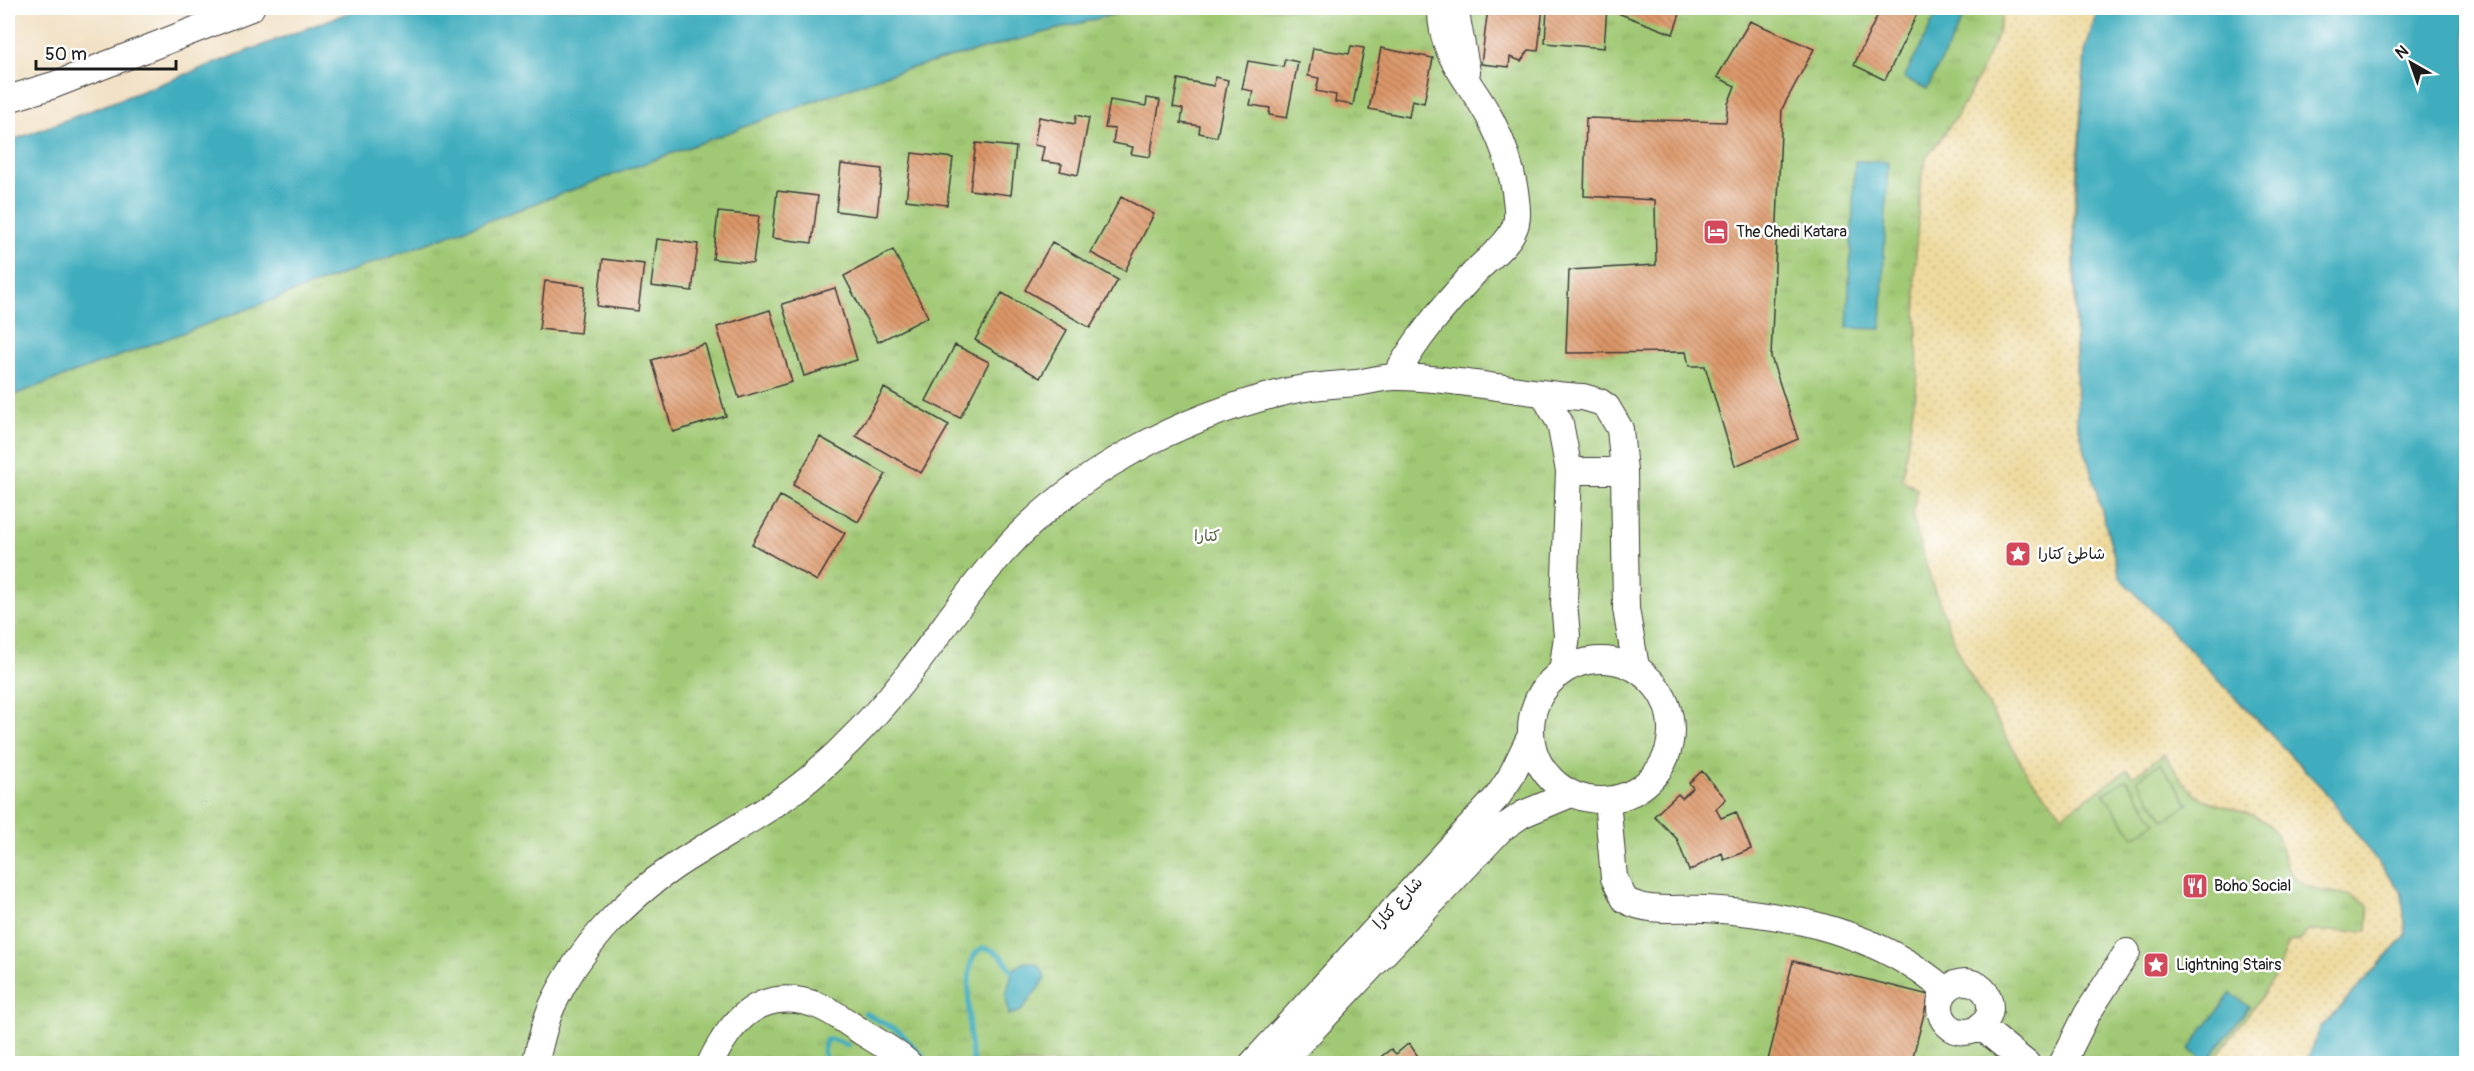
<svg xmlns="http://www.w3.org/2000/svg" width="2474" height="1071" viewBox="0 0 2474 1071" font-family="Pangolin,'Playpen Sans Arabic',sans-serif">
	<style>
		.grass { fill: url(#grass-tufts); stroke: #5e7248; stroke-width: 1.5 }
		.sand { fill: url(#sand-dots); stroke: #857b5d; stroke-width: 1.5 }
		.pitch { fill: #a1c974; stroke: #5e7248; stroke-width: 1.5 }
		.water { fill: #40adbe; stroke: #2e646d; stroke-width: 1.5 }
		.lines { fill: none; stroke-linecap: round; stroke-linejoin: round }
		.stream { stroke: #40adbe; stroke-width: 5 }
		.building { fill: url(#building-back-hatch) }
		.minor-casing { stroke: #3c3935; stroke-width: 28 }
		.minor { stroke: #fff; stroke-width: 26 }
		.labels { text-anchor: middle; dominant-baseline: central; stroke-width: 5; stroke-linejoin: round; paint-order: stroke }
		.poi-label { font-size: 16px; fill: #1c1c1c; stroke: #fff; text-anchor: start }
		.park-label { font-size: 16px; fill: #51613f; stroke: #fff }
		.street-label { font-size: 16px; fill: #1c1c1c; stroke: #fff }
	</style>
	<defs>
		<pattern id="grass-tufts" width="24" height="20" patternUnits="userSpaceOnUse" patternTransform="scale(1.5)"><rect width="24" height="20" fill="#a1c974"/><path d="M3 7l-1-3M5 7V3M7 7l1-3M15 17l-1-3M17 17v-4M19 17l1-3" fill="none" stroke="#8aac64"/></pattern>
		<pattern id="sand-dots" width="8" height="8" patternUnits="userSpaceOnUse" patternTransform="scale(1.5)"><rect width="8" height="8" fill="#eeda9e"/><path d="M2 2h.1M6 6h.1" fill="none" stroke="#ccba88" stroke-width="1.8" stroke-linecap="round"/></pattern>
		<pattern id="building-back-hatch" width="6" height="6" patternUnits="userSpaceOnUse" patternTransform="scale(1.5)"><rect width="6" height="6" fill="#dc9668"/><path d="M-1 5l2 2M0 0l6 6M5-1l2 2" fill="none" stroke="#b27a55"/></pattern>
	</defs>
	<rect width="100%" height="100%" fill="#fff"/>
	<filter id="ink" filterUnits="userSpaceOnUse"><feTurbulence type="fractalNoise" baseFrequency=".0167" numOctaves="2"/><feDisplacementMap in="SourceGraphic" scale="12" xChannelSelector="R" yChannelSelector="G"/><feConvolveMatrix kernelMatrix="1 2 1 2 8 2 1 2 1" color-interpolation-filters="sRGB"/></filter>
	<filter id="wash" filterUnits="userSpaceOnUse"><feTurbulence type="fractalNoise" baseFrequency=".008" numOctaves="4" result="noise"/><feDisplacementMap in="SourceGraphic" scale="24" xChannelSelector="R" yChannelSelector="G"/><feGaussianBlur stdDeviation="1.35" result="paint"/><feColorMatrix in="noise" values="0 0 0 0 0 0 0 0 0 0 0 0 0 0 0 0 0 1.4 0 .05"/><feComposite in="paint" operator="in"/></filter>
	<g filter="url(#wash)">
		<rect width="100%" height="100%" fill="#f1e0c3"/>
		<path class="grass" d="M 1137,8 L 2098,8 L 2085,52 L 2120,577 L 2402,894 L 2320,1029 L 2306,1063 L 8,1064 L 8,397 L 885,75 Z"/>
		<path class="sand" d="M 2005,8 L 2098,8 L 2085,52 L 2073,224 L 2077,421 L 2120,577 L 2323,789 L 2402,894 L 2406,935 L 2320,1029 L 2306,1063 L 2213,1063 C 2238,1020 2275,993 2288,942 L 2300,941 L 2308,931 L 2367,931 L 2369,907 C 2344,886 2326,898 2301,883 C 2281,871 2285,847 2274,831 C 2262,812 2219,807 2199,797 C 2188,791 2172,765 2164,754 L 2133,776 L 2127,770 L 2063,815 L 2029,776 L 1962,661 L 1930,578 L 1916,531 L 1913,510 L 1917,488 L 1902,480 L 1918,375 L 1915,271 L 1920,187 L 1926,158 L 1957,116 L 1977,80 L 1996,38 Z"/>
		<path class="pitch" d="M 2160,763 L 2188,804 L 2165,820 L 2137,780 Z
			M 2126,779 L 2156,822 L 2134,837 L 2104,794 Z"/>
		<path class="water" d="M 360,8 L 1137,8 L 885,75 L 8,397 L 8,142 Z
			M 1940,8 L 1968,8 L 1927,89 L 1904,78 Z
			M 2098,8 L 2466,8 L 2466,1063 L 2306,1063 L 2320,1029 L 2406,935 L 2402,894 L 2323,789 L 2120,577 L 2077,421 L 2075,225 L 2085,52 Z
			M 1855,161 L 1888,162 L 1881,329 L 1847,328 Z
			M 1024,962 C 1037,962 1043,966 1045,979 L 1021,1011 L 1009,1015 L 1006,996 L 1012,971 Z
			M 2231,993 L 2249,1007 L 2207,1062 L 2189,1049 Z"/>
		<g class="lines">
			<path class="stream" d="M 865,1013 L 900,1032 L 930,1064
				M 828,1064 L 823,1052 L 826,1040 L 831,1039 L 847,1045
				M 974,1064 C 968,1046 966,973 973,957 C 975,952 979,950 983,948 C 999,950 1003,958 1012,971"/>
		</g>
		<g id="blocks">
			<path class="building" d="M 1488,8 L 1543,8 L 1538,51 L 1529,50 L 1521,61 L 1510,57 L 1509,67 L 1481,64 Z
				M 1547,8 L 1607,8 L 1604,48 L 1545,43 Z
				M 1612,8 L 1682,8 L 1673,34 L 1612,11 Z
				M 1881,8 L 1920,8 L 1885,80 L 1854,65 Z
				M 1750,21 L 1814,49 L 1782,109 L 1771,357 L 1798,439 L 1735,466 L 1705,366 L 1689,366 L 1686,352 L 1566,353 L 1569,270 L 1656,265 L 1655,200 L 1584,196 L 1586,118 L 1726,122 L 1728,104 L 1735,86 L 1717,77 Z
				M 1351,46 L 1364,48 L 1353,105 L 1335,102 L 1336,95 L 1316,91 L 1319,78 L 1308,76 L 1313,48 L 1349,54 Z
				M 1381,48 L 1433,58 L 1424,103 L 1412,100 L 1409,117 L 1369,109 Z
				M 1285,59 L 1298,62 L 1287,118 L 1269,115 L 1270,108 L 1250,105 L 1253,91 L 1242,89 L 1248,61 L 1283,67 Z
				M 1215,77 L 1228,80 L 1217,137 L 1199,133 L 1200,126 L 1181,123 L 1183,109 L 1173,107 L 1178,79 L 1214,86 Z
				M 1147,98 L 1160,100 L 1150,157 L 1131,154 L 1133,147 L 1113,143 L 1115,129 L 1105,128 L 1110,100 L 1146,106 Z
				M 1076,115 L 1089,118 L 1078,175 L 1060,171 L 1062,164 L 1041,161 L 1044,147 L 1034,145 L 1039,117 L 1075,124 Z
				M 976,143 L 1016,147 L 1011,195 L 970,190 Z
				M 912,153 L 953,158 L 947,205 L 906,200 Z
				M 841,164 L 882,169 L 877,216 L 836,211 Z
				M 777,191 L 818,196 L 812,243 L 772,238 Z
				M 1121,197 L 1154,214 L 1125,271 L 1091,253 Z
				M 718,212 L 759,216 L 753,263 L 713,259 Z
				M 657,239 L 698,244 L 692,291 L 651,286 Z
				M 1052,242 L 1118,280 L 1090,328 L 1025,290 Z
				M 893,250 L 928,317 L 878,342 L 844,276 Z
				M 603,259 L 644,264 L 638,311 L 597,306 Z
				M 545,281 L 585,286 L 580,333 L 539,329 Z
				M 835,288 L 857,360 L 804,376 L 782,304 Z
				M 1002,293 L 1067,330 L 1040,378 L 975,340 Z
				M 770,310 L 792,382 L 739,398 L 717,327 Z
				M 705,344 L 726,416 L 673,432 L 652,360 Z
				M 955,345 L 989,362 L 960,418 L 926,401 Z
				M 884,388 L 949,425 L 921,473 L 856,436 Z
				M 820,437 L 886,474 L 858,522 L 793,485 Z
				M 780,496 L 845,533 L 817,581 L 752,544 Z
				M 1702,771 L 1726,799 L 1716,809 L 1721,818 L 1736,812 L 1751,849 L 1724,860 L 1722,853 L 1689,871 L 1677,839 L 1654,816 L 1678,794 L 1682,798 L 1693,788 L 1689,783 Z
				M 1793,961 L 1929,995 L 1911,1064 L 1767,1064 Z
				M 1409,1043 L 1423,1064 L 1387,1064 L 1382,1056 L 1391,1049 L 1396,1054 Z"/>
		</g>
	</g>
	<g filter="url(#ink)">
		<use href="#blocks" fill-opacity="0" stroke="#3c3935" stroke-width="1.5"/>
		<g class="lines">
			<g class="minor-casing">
				<path id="minor" d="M 1455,8 L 1467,72
					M 8,99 L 54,85 L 251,8
					M 1395,377 C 1416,338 1446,304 1475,272 C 1488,258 1512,242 1516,223 C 1519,213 1516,201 1515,191 C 1511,168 1503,143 1492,122 C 1471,80 1440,58 1441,8
					M 1544,395 L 1560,423 L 1569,471 L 1564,603 L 1567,636 L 1562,672
					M 1569,471 L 1624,471
					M1531 730a70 70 0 1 1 140 0a70 70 0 1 1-140 0Z
					M 1607,800 L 1614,878 L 1625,900 C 1650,914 1679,907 1706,909 C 1792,914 1880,933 1946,991
					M1940 1007a25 25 0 1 1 50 0a25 25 0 1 1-50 0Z
					M 1980,1026 L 2027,1064
					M 535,1064 C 540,1045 544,1024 552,1006 C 578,950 624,900 675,866 C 720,836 768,813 810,778 C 847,746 881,710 911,671 C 941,632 968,591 1001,554 C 1075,471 1182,416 1289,391 C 1311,386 1333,385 1356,383 C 1369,381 1383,377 1396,377 C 1458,378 1520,393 1583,397 L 1600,402 L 1607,407 L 1620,429 L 1624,471 L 1626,609 L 1636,667 L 1645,675
					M 710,1064 C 732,1017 764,985 819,1006 C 833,1011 846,1022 859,1030 C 875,1041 895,1050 909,1064
					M 1252,1064 L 1498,796 L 1510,778 L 1531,735
					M 1280,1064 L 1501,829 L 1523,814 L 1571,794
					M 2062,1064 L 2087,1014 L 2127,952"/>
			</g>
			<use href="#minor" class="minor"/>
		</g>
	</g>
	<defs>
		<g id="hotel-square" transform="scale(1.35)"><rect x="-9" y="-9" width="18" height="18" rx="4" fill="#d1495b" stroke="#fff"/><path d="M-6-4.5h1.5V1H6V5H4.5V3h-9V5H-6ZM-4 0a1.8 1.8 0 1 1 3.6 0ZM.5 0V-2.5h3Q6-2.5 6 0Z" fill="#fff"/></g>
		<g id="sight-square" transform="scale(1.35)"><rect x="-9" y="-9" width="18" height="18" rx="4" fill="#d1495b" stroke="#fff"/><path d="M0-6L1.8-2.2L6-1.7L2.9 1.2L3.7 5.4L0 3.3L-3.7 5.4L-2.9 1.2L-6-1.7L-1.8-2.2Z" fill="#fff"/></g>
		<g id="restaurant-square" transform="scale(1.35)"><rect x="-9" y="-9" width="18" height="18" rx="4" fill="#d1495b" stroke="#fff"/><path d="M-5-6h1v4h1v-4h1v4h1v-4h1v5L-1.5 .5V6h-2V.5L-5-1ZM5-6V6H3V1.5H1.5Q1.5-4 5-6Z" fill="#fff"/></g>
	</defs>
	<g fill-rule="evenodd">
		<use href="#hotel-square" x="1716" y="232"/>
		<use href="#sight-square" x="2018" y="554"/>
		<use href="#restaurant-square" x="2195" y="886"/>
		<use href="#sight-square" x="2156" y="965"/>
	</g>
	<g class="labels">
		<g class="poi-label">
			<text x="1736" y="232">The Chedi Katara</text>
			<text x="2038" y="554">شاطئ كتارا</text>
			<text x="2214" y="886">Boho Social</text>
			<text x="2176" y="965">Lightning Stairs</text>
		</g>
		<g class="park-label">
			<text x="1207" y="536">كتارا</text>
		</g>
		<g class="street-label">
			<text transform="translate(1398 903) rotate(-47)">شارع كتارا</text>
		</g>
	</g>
	<rect width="2474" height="1071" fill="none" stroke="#fff" stroke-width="30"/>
	<g transform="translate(2411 63) rotate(320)" stroke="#ffffff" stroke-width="4.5" paint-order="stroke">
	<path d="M0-4.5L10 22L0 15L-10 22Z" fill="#1c1c1c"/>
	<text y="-9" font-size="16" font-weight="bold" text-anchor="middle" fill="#1c1c1c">N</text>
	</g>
	<path d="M36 60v9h140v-9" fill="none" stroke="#1c1c1c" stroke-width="3"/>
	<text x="45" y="60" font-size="18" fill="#1c1c1c" stroke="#ffffff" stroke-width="4.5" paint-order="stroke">50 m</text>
</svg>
